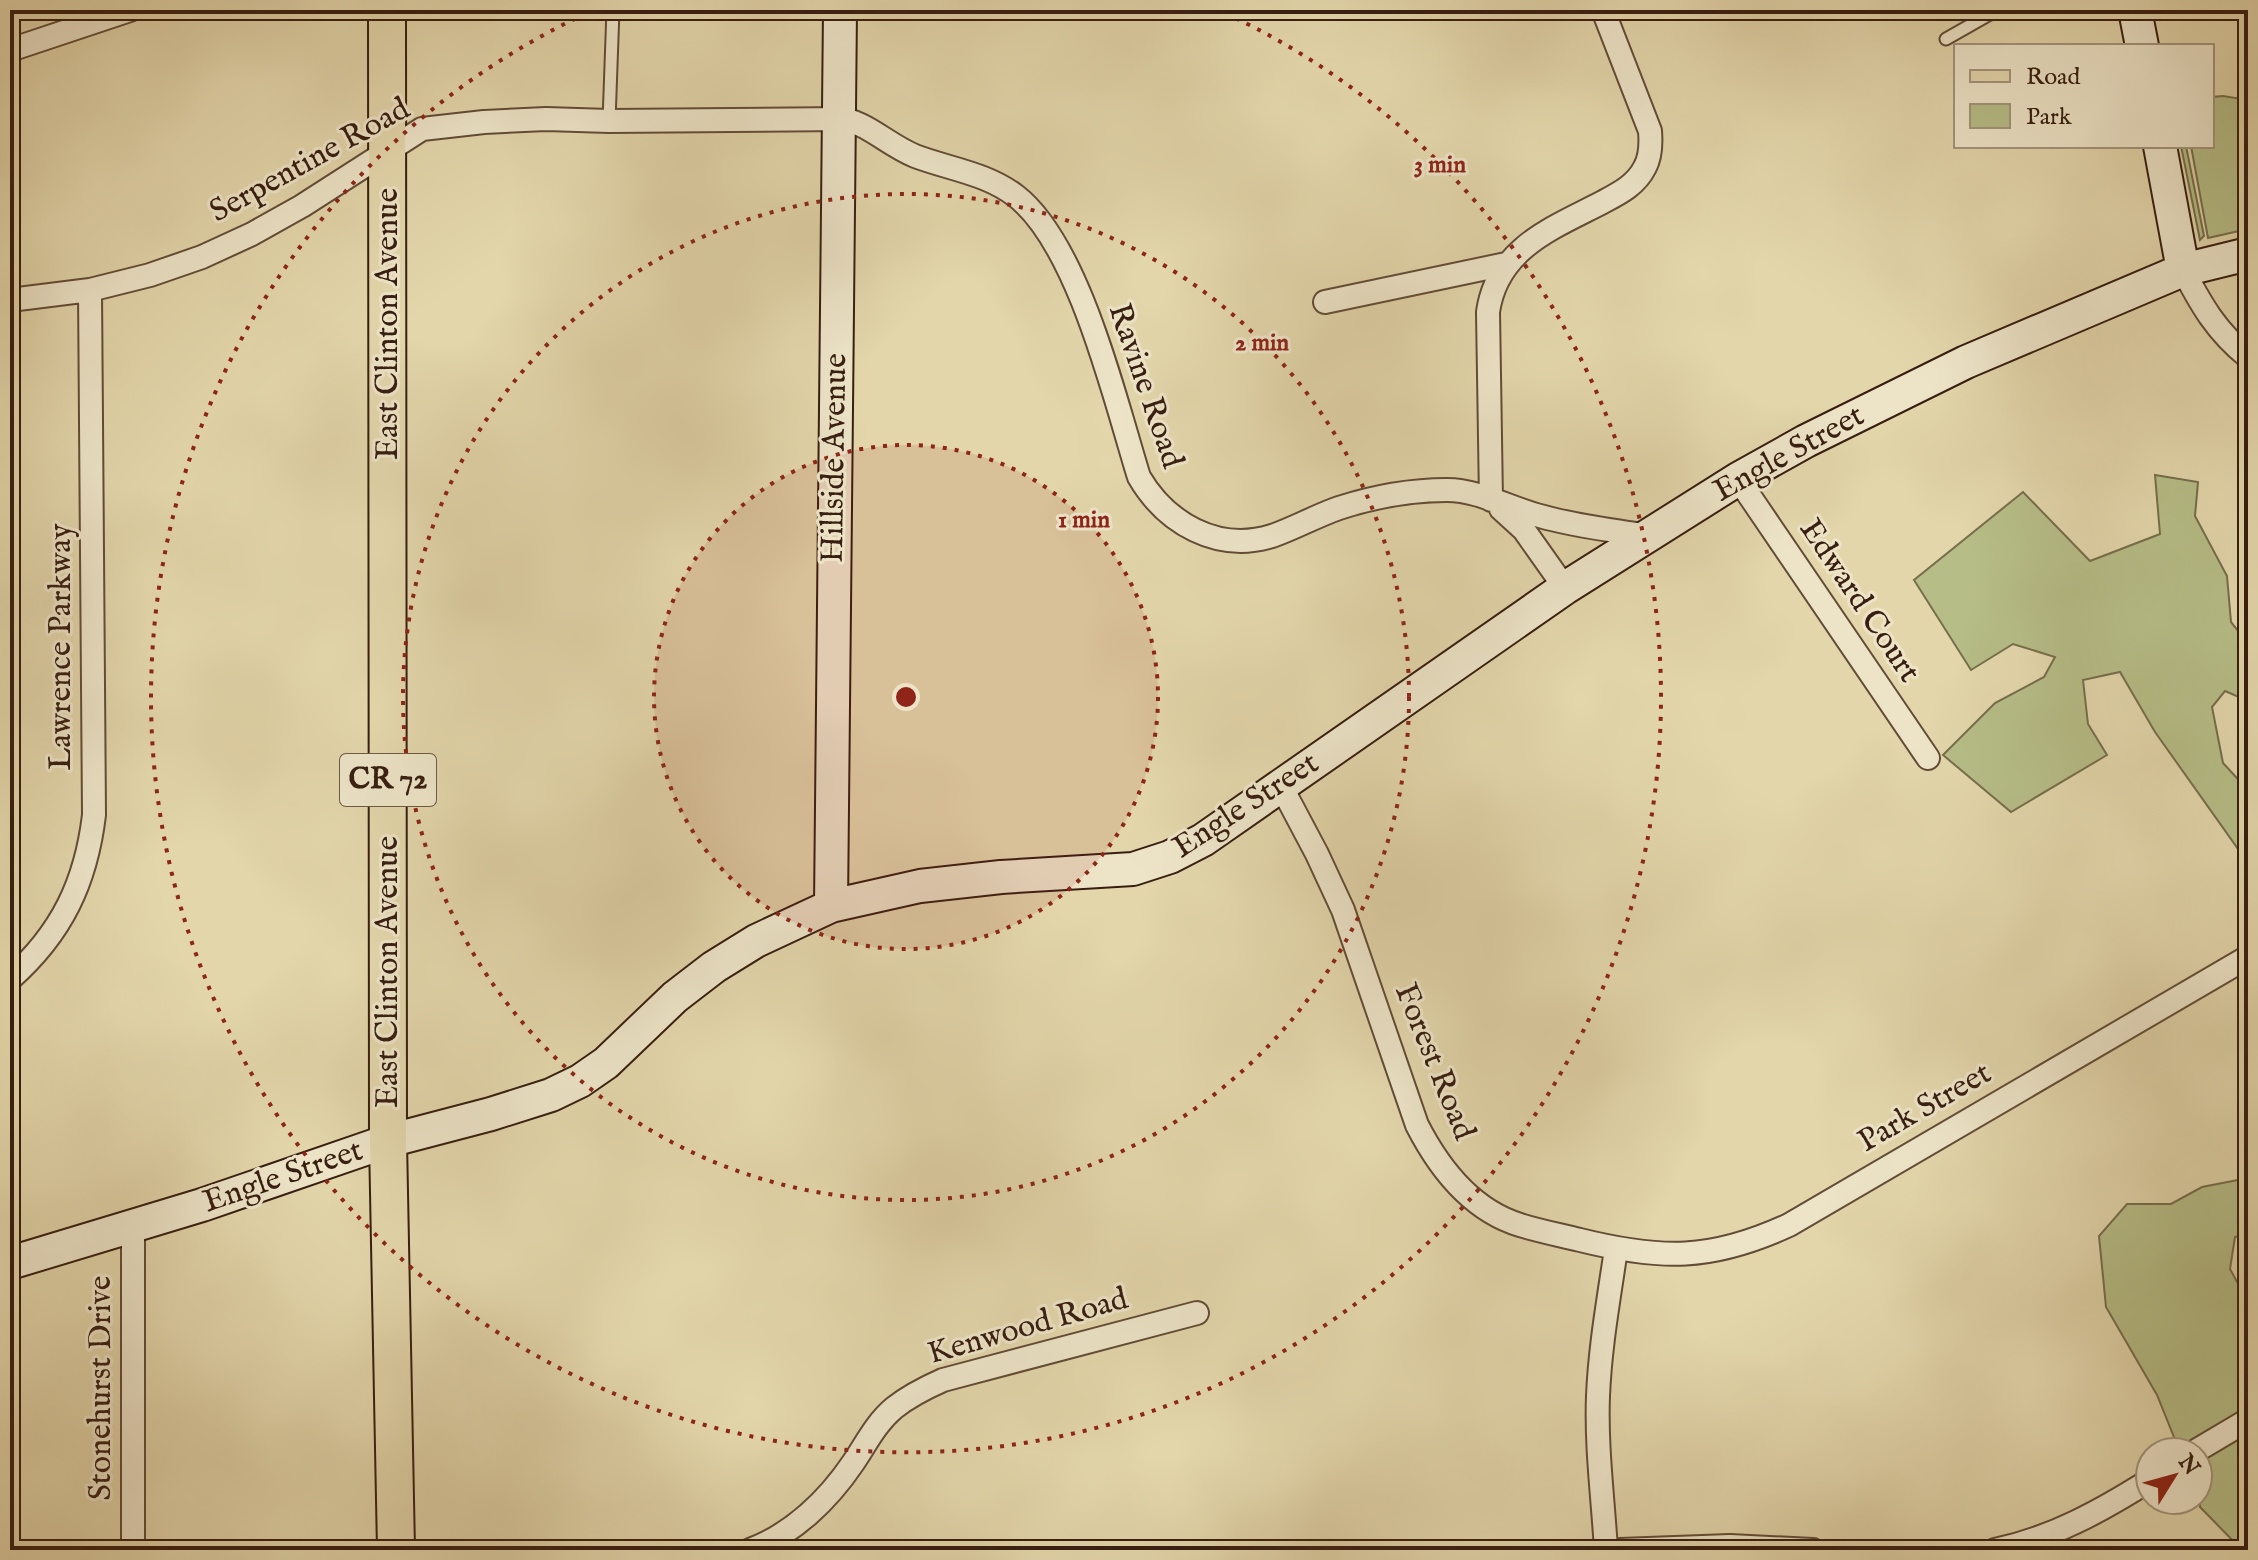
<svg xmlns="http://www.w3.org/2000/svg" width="2258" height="1560" viewBox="0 0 2258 1560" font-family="'IM FELL English',serif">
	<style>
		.green { fill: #b6bd87; stroke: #766e4c; stroke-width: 2 }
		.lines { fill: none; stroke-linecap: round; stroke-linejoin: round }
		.lane-casing { stroke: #624c37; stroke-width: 15 }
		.street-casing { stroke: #624c37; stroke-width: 26 }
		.secondary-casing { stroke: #371e10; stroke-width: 36 }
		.primary-casing { stroke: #371e10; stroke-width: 40 }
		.lane { stroke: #ede4c8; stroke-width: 11 }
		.street { stroke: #ede4c8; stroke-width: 22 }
		.secondary { stroke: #ede4c8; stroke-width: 32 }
		.primary { stroke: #e3d6ab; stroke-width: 36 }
		.ring { fill: none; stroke: #8f2418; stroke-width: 4; stroke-dasharray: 4 8 }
		.labels { text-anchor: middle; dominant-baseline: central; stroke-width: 6; stroke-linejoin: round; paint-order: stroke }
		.shield { fill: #ede4c8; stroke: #6e5947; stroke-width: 2 }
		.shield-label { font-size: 30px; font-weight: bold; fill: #371e10 }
		.street-label { font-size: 32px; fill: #371e10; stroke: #ede4c8 }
		.centre { fill: #8f2418; stroke: #ede4c8; stroke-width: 4 }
		.ring-label { font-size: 24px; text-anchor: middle; font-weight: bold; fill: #8f2418; stroke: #ede4c8; stroke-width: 6; stroke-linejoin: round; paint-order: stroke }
	</style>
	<rect width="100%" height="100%" fill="#e3d6ab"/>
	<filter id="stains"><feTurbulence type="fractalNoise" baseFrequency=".0025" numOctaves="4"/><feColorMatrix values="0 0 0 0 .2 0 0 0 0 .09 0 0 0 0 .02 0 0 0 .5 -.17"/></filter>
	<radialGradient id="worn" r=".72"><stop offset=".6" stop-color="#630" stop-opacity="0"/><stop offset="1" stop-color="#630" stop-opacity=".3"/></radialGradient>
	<path class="green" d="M 2223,96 L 2248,100 L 2248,229 L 2208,238 L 2191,146 L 2212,146 L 2212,97 Z
		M 2181,146 L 2186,146 L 2204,236 L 2200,240 Z
		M 2155,475 L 2198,482 L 2195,516 L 2227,576 L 2231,622 L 2248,643 L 2248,701 L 2225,691 L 2212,707 L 2223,763 L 2248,790 L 2248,863 L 2155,732 L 2120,672 L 2083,680 L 2088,724 L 2107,755 L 2011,812 L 1943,755 L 1995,703 L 2044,677 L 2055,657 L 2013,644 L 1971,670 L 1914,580 L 2023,492 L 2090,561 L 2160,534 Z
		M 2248,1178 L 2248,1235 L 2235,1237 L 2230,1269 L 2248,1302 L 2248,1550 L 2240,1548 L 2200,1507 L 2198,1452 L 2180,1452 L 2157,1395 L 2106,1307 L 2099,1236 L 2127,1204 L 2171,1204 L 2202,1187 Z"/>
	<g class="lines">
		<g class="lane-casing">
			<path id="lane" d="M 1946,39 L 1997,10
				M 609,121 L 613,10"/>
		</g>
		<g class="street-casing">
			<path id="street" d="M 10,50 L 130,10
				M 2183,270 C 2202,306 2216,331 2248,357
				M 10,300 L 90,290 L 150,275 L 202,257 L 252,234 L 302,206 L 422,129 L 484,122 L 546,119 L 609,121 L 845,119 C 871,126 890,146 915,156 C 949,169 986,173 1016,196 C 1079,245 1115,400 1139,477 C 1166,523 1217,553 1272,536 C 1295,528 1316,516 1339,508 C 1373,497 1411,490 1447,490 C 1478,490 1510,508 1540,516 C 1575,526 1612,530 1647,536
				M 1325,302 L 1506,264
				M 1738,479 L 1928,758
				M 1491,500 L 1488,312 C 1497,248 1553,228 1603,202 C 1620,193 1636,185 1645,167 C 1651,156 1651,143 1650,131 L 1603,10
				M 1501,509 L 1524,530 L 1565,588
				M 1281,786 L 1317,854 L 1343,910 L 1417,1125 C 1439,1168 1471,1210 1520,1225 C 1539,1231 1560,1235 1580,1240 C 1661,1260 1711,1261 1789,1225 L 2248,957
				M 10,979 C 62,933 86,882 94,815 L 90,290
				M 2194,1452 L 2248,1420
				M 133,1550 L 133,1227
				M 750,1550 C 793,1534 828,1500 853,1463 C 866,1444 876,1423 894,1408 C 909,1396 925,1388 943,1380 L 1197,1313
				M 1606,1550 C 1603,1499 1596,1447 1598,1396 C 1600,1346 1609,1298 1616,1249
				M 1620,1550 L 1730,1546 L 1813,1550
				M 1995,1550 C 2052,1538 2101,1511 2150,1480"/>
		</g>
		<g class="secondary-casing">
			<path id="secondary" d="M 2135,10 L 2142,46
				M 2160,146 L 2183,270
				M 831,906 L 840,10
				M 10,1263 L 202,1205 L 388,1141 L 491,1114 L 551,1095 L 580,1081 L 606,1063 L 675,997 L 714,967 L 756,941 L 831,906 L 920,886 L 1001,877 L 1133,869 L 1170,857 L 1203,840 L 1565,588 L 1738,479 L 1806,441 L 1966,362 L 2183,270 L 2248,254"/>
		</g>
		<g class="primary-casing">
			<path id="primary" d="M 387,10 L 388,1141 L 396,1550"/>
		</g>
		<use href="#lane" class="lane"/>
		<use href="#street" class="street"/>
		<use href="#secondary" class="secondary"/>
		<use href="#primary" class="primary"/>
	</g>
	<circle cx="906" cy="697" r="252" fill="#8f2418" fill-opacity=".12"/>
	<g class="ring">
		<circle cx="906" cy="697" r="252"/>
		<circle cx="906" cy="697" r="503"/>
		<path d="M1225 13A755 755 0 1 1 587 13"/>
	</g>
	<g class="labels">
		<rect class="shield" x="340" y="754" width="96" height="52" rx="6"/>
		<g class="shield-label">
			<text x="388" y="780">CR 72</text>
		</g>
		<g class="street-label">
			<text transform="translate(310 161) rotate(-29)">Serpentine Road</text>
			<text transform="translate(388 324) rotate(-90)">East Clinton Avenue</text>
			<text transform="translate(1145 386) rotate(71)">Ravine Road</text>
			<text transform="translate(1789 454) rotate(-29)">Engle Street</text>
			<text transform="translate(835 458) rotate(-89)">Hillside Avenue</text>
			<text transform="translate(1859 601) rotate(56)">Edward Court</text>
			<text transform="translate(61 647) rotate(-90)">Lawrence Parkway</text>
			<text transform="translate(1246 806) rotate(-33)">Engle Street</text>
			<text transform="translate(388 972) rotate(-90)">East Clinton Avenue</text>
			<text transform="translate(1434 1062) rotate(68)">Forest Road</text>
			<text transform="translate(1925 1108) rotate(-30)">Park Street</text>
			<text transform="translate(283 1177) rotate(-19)">Engle Street</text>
			<text transform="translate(1028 1327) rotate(-16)">Kenwood Road</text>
			<text transform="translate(101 1388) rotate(-90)">Stonehurst Drive</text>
		</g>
	</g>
	<circle cx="906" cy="697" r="12" class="centre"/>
	<g class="ring-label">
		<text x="1440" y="172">3 min</text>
		<text x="1262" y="350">2 min</text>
		<text x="1084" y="527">1 min</text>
	</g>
	<rect width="2258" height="1560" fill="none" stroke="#e3d6ab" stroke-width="40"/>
	<rect x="12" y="12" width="2234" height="1536" fill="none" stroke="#371e10" stroke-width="4"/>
	<rect x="20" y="20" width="2218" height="1520" fill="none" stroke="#371e10" stroke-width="2"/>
	<rect x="1954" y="44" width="260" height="104" fill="#ede4c8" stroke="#a4957e" stroke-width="2"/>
	<rect x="1970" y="70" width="40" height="12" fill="#e3d6ab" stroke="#a4957e" stroke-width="2"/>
	<text x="2026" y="84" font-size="24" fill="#371e10">Road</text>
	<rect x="1970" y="104" width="40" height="24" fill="#b6bd87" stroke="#a4957e" stroke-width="2"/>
	<text x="2026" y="124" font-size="24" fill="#371e10">Park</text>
	<g transform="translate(2174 1476) rotate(53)"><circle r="38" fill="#ede4c8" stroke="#a4957e" stroke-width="2"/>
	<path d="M0-6L14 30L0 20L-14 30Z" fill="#8f2418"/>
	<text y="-12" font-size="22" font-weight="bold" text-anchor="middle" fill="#371e10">N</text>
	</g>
	<rect width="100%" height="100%" filter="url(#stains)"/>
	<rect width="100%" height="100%" fill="url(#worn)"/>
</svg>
